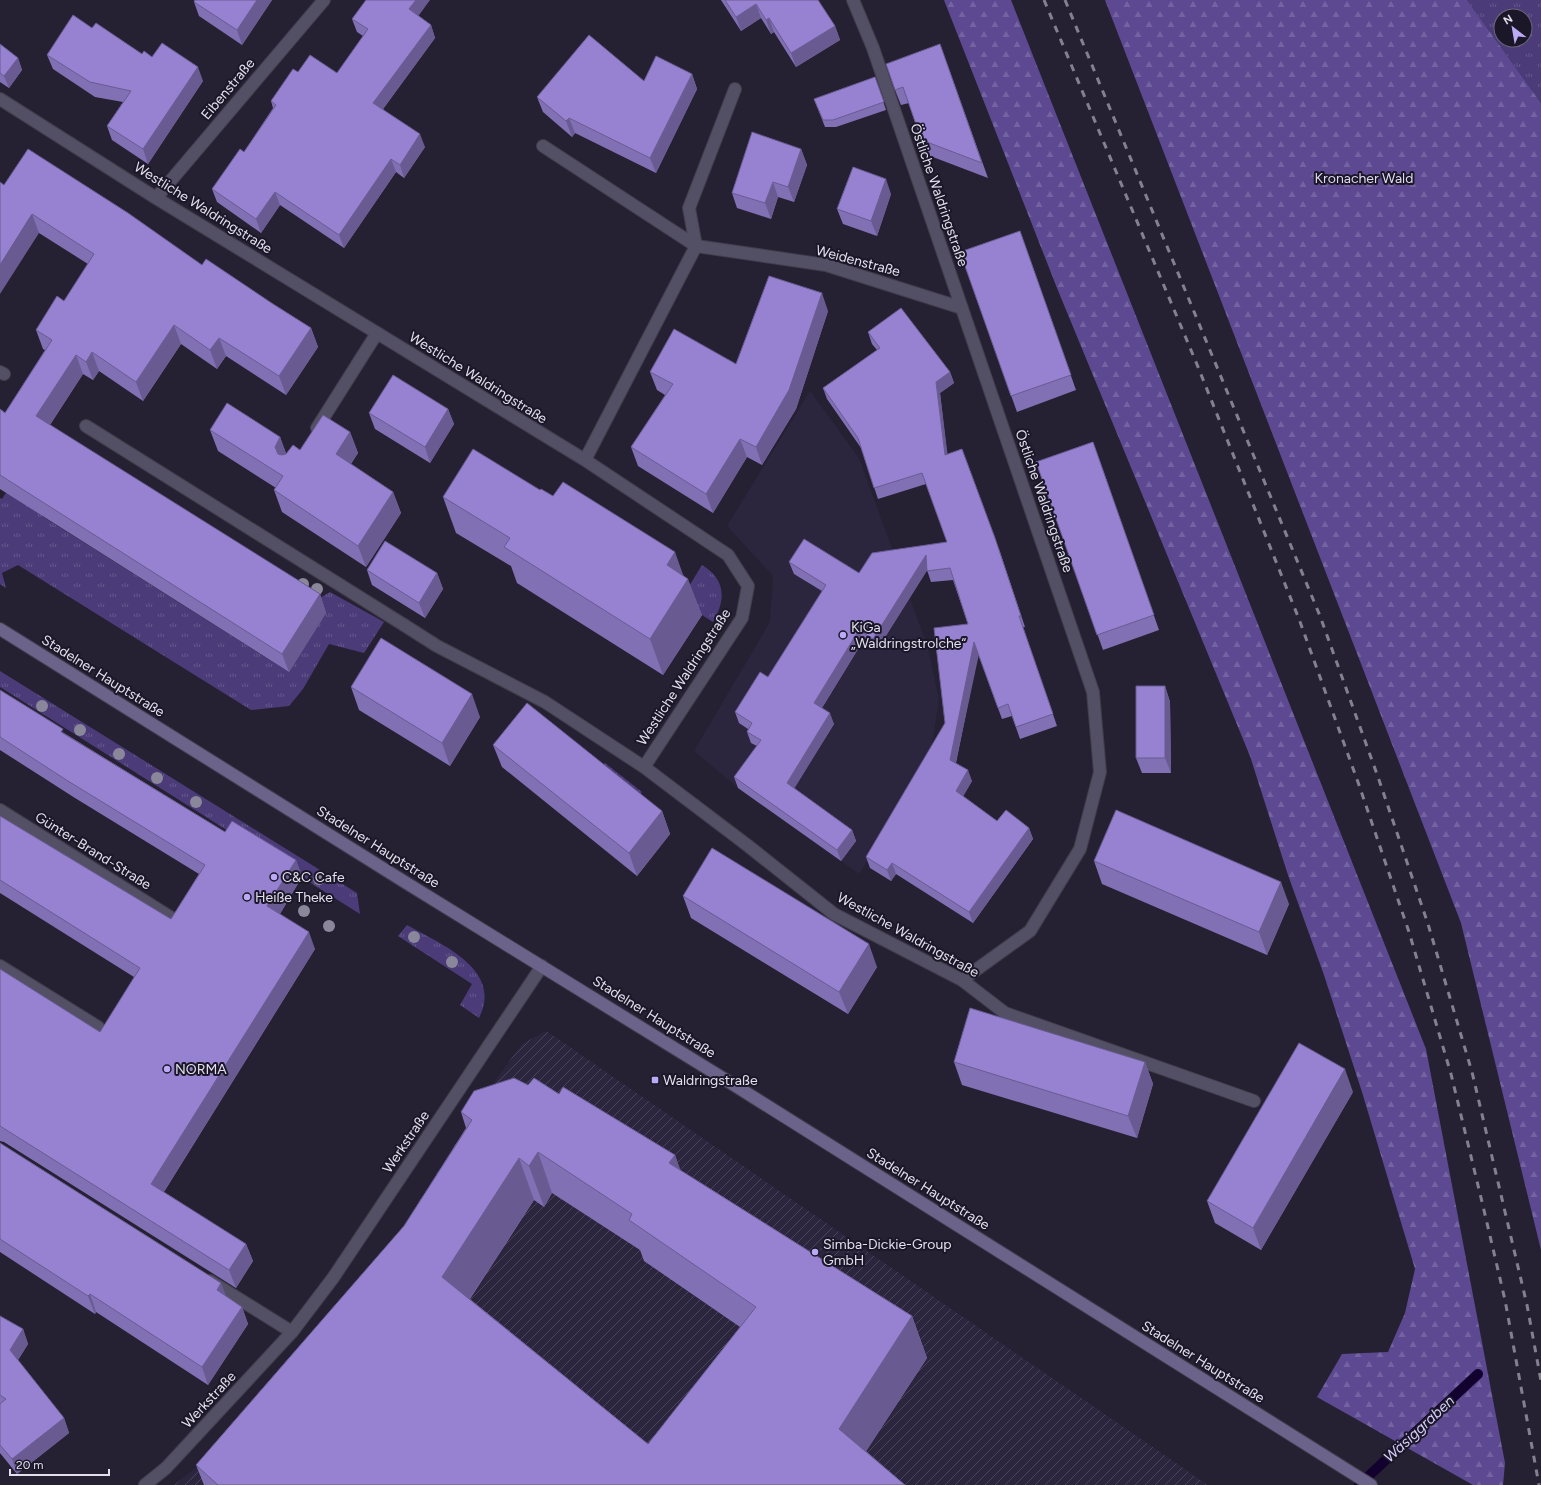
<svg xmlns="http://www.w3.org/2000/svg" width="1541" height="1485" viewBox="0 0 1541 1485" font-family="Figtree,sans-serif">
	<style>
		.built { fill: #2b253e }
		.industrial { fill: url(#industrial-furrows) }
		.grass { fill: url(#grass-tufts); fill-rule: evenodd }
		.forest { fill: url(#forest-firs) }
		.garden { fill: url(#garden-furrows) }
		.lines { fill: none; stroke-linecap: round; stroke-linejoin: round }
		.stream { stroke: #12002f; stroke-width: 10 }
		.lane-casing { stroke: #413d4c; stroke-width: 14 }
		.street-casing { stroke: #413d4c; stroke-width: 14 }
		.secondary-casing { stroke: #413d4c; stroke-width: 14 }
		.lane { stroke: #534f64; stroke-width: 12 }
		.street { stroke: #534f64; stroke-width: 12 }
		.secondary { stroke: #6c638b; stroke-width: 12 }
		.rail { stroke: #83808f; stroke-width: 3; stroke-dasharray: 7 7; stroke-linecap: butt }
		.tree { fill: #8b879b }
		.wall { fill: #8170b4; fill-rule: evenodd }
		.shaded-wall { fill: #695b92 }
		.building { fill: #9682d1; stroke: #695b92; fill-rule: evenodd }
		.poi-dot { fill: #bbaaf6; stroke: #1b1729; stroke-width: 1.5 }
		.labels { text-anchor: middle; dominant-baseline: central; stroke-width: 4; stroke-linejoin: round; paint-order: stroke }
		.street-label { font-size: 14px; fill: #e2e0ec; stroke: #1b1729 }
		.park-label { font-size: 14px; fill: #dfdbf0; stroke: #1b1729 }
		.poi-label { font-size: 14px; fill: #e2e0ec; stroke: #1b1729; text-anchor: start }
		.water-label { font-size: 15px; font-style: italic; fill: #d7cef9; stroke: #1b1729 }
	</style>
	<defs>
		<pattern id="industrial-furrows" width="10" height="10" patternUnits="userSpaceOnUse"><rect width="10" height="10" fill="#2b253e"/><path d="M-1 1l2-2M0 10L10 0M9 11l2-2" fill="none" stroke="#49445a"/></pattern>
		<pattern id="grass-tufts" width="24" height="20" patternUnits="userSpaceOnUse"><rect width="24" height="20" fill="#4c3b79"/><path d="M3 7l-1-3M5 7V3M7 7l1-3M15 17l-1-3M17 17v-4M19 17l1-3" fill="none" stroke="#66578c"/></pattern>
		<pattern id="forest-firs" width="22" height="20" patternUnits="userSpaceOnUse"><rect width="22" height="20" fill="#5d4992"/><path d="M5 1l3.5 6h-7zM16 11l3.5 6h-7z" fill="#7463a1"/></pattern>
		<pattern id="garden-furrows" width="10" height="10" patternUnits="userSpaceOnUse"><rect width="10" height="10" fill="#4c3b79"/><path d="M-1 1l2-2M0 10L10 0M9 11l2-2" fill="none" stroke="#66578c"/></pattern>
	</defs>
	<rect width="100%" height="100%" fill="#252133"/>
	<path class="built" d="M 810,391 L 859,458 L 928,648 L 939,700 L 928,769 L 859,874 L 841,861 L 856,841 L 738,788 L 694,751 L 770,622 L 773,576 L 727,526 Z"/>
	<path class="industrial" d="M 546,1031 L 558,1039 L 1208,1485 L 174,1485 L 220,1449 L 381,1261 L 500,1074 L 522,1044 Z"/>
	<path class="grass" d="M 1467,0 L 1541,0 L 1541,103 ZM 1501,16 L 1525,16 L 1525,40 L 1501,40 Z
		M 29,457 L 42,516 L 289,672 L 326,613 L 311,603 L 330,592 L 384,622 L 364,653 L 329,644 L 303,689 L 289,706 L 251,710 L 18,565 L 2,573 L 6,588 L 0,584 L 0,498 L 2,499 Z
		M 702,565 C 726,580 726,599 713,622 L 680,601 Z
		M 0,671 L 357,893 L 360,914 L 0,687 Z
		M 407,925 C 440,944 504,969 479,1018 L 460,1005 L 472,984 L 398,936 Z"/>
	<path class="forest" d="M 944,0 L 1011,0 L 1426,1049 L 1505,1463 L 1503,1485 L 1473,1485 L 1317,1397 L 1342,1354 L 1388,1352 L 1405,1313 L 1415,1269 L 1362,1092 L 1324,975 L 1288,875 L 1250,756 L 1057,288 Z
		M 1105,0 L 1467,0 L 1541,103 L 1541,1250 L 1461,923 Z"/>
	<path class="garden" d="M 605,763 L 642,792 L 635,800 L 598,772 Z"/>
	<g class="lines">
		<path class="stream" d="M 1359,1485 L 1478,1374"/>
		<g class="lane-casing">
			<path id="lane" d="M 86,426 L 404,625
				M 317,428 L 377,333
				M 0,810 L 170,917
				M 0,966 L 98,1027
				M 210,1281 L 292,1332"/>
		</g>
		<g class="street-casing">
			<path id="street" d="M 853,0 L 873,48 L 1093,692 L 1100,772 L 1080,849 L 1030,931 L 962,980
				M 0,99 L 156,198 L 585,460 L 728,555 L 748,586 L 742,618 L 644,767
				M 543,146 L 696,246 L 826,265 L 962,308
				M 156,198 L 324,0
				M 0,372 L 4,374
				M 585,460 L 696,246 L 689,208 L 735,89
				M 404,625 L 437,646 L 545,702 L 644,767 L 747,845 L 834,914 L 962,980 L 1005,1013 L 1254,1101
				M 145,1485 L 166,1468 L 292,1332 L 333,1278 L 542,966"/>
		</g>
		<g class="secondary-casing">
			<path id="secondary" d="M 0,629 L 408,884 L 726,1080 L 1371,1485"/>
		</g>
		<use href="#lane" class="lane"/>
		<use href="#street" class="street"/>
		<use href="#secondary" class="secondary"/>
		<path class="rail" d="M 1044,0 L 1196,362 L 1299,619 L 1359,785 L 1409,932 L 1451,1074 L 1483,1206 L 1505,1300 L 1539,1485
			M 1065,0 L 1320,616 L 1378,777 L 1428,924 L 1472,1072 L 1527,1305 L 1541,1381"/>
	</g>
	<g class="tree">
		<circle cx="303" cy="584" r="6"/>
		<circle cx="317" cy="589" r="6"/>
		<circle cx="42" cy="706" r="6"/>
		<circle cx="80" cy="730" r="6"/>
		<circle cx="119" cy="754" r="6"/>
		<circle cx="157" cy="778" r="6"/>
		<circle cx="196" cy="802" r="6"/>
		<circle cx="319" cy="879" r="6"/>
		<circle cx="304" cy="911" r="6"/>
		<circle cx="329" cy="926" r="6"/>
		<circle cx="414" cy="937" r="6"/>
		<circle cx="452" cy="962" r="6"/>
	</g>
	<path class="wall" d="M 195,0 L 272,0 L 242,45 L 199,16 L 194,2 Z
		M 721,0 L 818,0 L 835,26 L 840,40 L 796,67 L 774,32 L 771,34 L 761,18 L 741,31 Z
		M 419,16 L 431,25 L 435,38 L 383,109 L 425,147 L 404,178 L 396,172 L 344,248 L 280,205 L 261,233 L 217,202 L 212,189 L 244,152 L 273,108 L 271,101 L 298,72 L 337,73 L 363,36 L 357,32 L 352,19 Z
		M 92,28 L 142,54 L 203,81 L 148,164 L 112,140 L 107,126 L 123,102 L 95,97 L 53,69 L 47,55 Z
		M 0,44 L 18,58 L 22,70 L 9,88 L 0,82 Z
		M 940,44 L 988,178 L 925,154 L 919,139 L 919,133 L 909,103 L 901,105 L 895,90 Z
		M 692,74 L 697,89 L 656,173 L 575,133 L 572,137 L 543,112 L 537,97 Z
		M 875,77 L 886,110 L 836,127 L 825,127 L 814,99 Z
		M 801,149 L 807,165 L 794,202 L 778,197 L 771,219 L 737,208 L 732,193 Z
		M 4,185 L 202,265 L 273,304 L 311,328 L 318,347 L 286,395 L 226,356 L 217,369 L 181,344 L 143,401 L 99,371 L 93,380 L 83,374 L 50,425 L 320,594 L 326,613 L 289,672 L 0,489 L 0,409 L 5,413 L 45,350 L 43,349 L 36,330 L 64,301 L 88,264 L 39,233 Z
		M 891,194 L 877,236 L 843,224 L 837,209 Z
		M 1020,231 L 1076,390 L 1017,412 L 960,252 Z
		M 828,311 L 796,409 L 762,465 L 747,457 L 713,513 L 638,466 L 631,447 L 665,395 L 657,390 L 650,372 L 736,364 Z
		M 868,332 L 950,372 L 954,383 L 940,393 L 947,454 L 999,549 L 1025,627 L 1023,627 L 1057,726 L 1020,739 L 1012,716 L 1002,719 L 978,654 L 956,763 L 972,781 L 963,796 L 997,821 L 1029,828 L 1033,839 L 973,923 L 896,874 L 891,881 L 870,868 L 866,857 L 945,723 L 968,624 L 953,580 L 931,582 L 927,570 L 877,650 L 863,641 L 822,708 L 834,724 L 794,788 L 852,830 L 856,841 L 841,861 L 738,788 L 734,777 L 757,746 L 751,743 L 747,732 L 748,729 L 739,723 L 735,712 L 768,677 L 822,591 L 794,574 L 789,562 L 859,573 L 947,542 L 926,484 L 878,499 L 861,448 L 827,399 L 823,388 L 877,350 L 872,344 Z
		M 448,409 L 454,424 L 430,463 L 375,429 L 369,413 Z
		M 210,430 L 280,437 L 286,454 L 300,450 L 350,432 L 358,453 L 351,464 L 393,492 L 401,513 L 366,567 L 282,512 L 274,490 L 276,488 L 218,451 Z
		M 1093,442 L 1159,630 L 1103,650 L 1036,462 Z
		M 540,490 L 683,575 L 702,615 L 663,675 L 517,583 L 511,566 L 456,533 L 443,497 Z
		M 367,570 L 437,573 L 443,589 L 425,618 L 372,585 Z
		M 1165,686 L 1170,702 L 1171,773 L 1142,773 L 1136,758 Z
		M 351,687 L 480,717 L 450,766 L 359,710 Z
		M 0,690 L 64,733 L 225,832 L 296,860 L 302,877 L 280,914 L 315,949 L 164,1192 L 246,1244 L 253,1261 L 236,1288 L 4,1142 L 0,1141 L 0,969 L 100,1032 L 134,977 L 0,893 L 0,816 L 171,919 L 199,874 L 75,798 L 0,750 Z
		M 493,745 L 662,811 L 670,834 L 637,876 L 502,767 Z
		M 1094,861 L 1289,904 L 1267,955 L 1102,884 Z
		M 683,896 L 877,967 L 848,1014 L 691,918 Z
		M 954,1062 L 1145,1062 L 1153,1084 L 1137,1138 L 962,1085 Z
		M 528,1085 L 559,1094 L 675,1155 L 680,1170 L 912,1316 L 927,1358 L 866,1451 L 905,1485 L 204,1485 L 196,1465 L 404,1226 L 466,1128 L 461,1112 ZM 552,1193 L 640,1250 L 644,1261 L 740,1327 L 648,1444 L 470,1299 L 534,1200 L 544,1207 Z
		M 1353,1092 L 1261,1250 L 1215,1223 L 1207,1201 Z
		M 0,1143 L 242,1307 L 248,1324 L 208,1385 L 96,1312 L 95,1314 L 0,1252 Z
		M 0,1316 L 23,1329 L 28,1344 L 18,1360 L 64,1418 L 69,1433 L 17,1474 L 0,1453 Z"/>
	<path class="shaded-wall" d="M 257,0 L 272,0 L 242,45 L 237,30 Z
		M 416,0 L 430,0 L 414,22 L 409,9 Z
		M 756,4 L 761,18 L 741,31 L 736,17 Z
		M 769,18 L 774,32 L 771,34 L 766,20 Z
		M 431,25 L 435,38 L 378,116 L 373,103 Z
		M 835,26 L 840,40 L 796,67 L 791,53 Z
		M 18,58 L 22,70 L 9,88 L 4,76 Z
		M 198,67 L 203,81 L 148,164 L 143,149 Z
		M 692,74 L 697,89 L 656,173 L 650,158 Z
		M 569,118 L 575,133 L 572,137 L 566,121 Z
		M 420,134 L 425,147 L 404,178 L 400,165 Z
		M 801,149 L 807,165 L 794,202 L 788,187 Z
		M 391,159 L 396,172 L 344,248 L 339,235 Z
		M 886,179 L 891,194 L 877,236 L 871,221 Z
		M 773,182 L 778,197 L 771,219 L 765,203 Z
		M 275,192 L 280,205 L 261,233 L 256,219 Z
		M 32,214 L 39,233 L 0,294 L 0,265 Z
		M 822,293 L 828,311 L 796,409 L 762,465 L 756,447 Z
		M 174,325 L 181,344 L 143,401 L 136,382 Z
		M 311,328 L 318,347 L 286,395 L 279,376 Z
		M 219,338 L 226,356 L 217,369 L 210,350 Z
		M 92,352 L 99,371 L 93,380 L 86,362 Z
		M 76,355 L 83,374 L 43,435 L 36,416 Z
		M 950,372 L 954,383 L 940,393 L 949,466 L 945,455 L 936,382 Z
		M 448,409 L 454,424 L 430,463 L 425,447 Z
		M 350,432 L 358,453 L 343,475 L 336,454 Z
		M 280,437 L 288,458 L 283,468 L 275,447 Z
		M 740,439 L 747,457 L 713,513 L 706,494 Z
		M 393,492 L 401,513 L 366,567 L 358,546 Z
		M 675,552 L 686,583 L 688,579 L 702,615 L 663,675 L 650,639 L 667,565 Z
		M 926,555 L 930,566 L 877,650 L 873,639 Z
		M 437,573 L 443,589 L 425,618 L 419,603 Z
		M 320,594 L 326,613 L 289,672 L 282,654 Z
		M 859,630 L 863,641 L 818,714 L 814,703 Z
		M 974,642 L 979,654 L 954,771 L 950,760 Z
		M 1165,686 L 1170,702 L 1171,773 L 1165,758 Z
		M 472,694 L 480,717 L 450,766 L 442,743 Z
		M 830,713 L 834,724 L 791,794 L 787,783 Z
		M 968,770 L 972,781 L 960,802 L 956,791 Z
		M 662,811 L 670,834 L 637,876 L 629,853 Z
		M 1029,828 L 1033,839 L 973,923 L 969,912 Z
		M 852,830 L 856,841 L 841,861 L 837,850 Z
		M 296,860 L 302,877 L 274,923 L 267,906 Z
		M 892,863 L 896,874 L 891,881 L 887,870 Z
		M 1281,882 L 1289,904 L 1267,955 L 1259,932 Z
		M 309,932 L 315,949 L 158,1201 L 151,1184 Z
		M 869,944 L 877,967 L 848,1014 L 839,992 Z
		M 1145,1062 L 1153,1084 L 1137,1138 L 1128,1116 Z
		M 1345,1069 L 1353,1092 L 1261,1250 L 1253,1228 Z
		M 538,1152 L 552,1193 L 544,1207 L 529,1166 Z
		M 675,1155 L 690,1196 L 669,1163 Z
		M 519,1158 L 534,1200 L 457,1318 L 442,1277 Z
		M 246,1244 L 253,1261 L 236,1288 L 229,1270 Z
		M 221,1283 L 228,1300 L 217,1290 Z
		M 90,1294 L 96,1312 L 95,1314 L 88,1296 Z
		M 242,1307 L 248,1324 L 208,1385 L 202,1367 Z
		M 912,1316 L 927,1358 L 854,1470 L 839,1429 Z
		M 23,1329 L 28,1344 L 15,1365 L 10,1350 Z
		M 64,1418 L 69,1433 L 17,1474 L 12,1459 Z"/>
	<path class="building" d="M 195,0 L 257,0 L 237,30 L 194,2 Z
		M 366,0 L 416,0 L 409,9 L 431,25 L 373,103 L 420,134 L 400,165 L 391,159 L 339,235 L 275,192 L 256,219 L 212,189 L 240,149 L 244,152 L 276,105 L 271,101 L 293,69 L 298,72 L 310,55 L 337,73 L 368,29 L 352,19 Z
		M 725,0 L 818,0 L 835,26 L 791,53 L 769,18 L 766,20 L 756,4 L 736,17 Z
		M 73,15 L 92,28 L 96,23 L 142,54 L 144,51 L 152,57 L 162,43 L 198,67 L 143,149 L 107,126 L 131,91 L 90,82 L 47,55 Z
		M 589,35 L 644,81 L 656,56 L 692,74 L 650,158 L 569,118 L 566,121 L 537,97 Z
		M 0,44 L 18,58 L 4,76 L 0,73 Z
		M 940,44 L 982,163 L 919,139 L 919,133 L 903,87 L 895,90 L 886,64 Z
		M 875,77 L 884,102 L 833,120 L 823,120 L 814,99 Z
		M 752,132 L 801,149 L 788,187 L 773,182 L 765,203 L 732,193 Z
		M 28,149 L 128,213 L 202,265 L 206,259 L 273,304 L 311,328 L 279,376 L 219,338 L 210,350 L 174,325 L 136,382 L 92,352 L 86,362 L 76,355 L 36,416 L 320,594 L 282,654 L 0,475 L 0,409 L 5,413 L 52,340 L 36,330 L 57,296 L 64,301 L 94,254 L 32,214 L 0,265 L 0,182 L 4,185 Z
		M 853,167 L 886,179 L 871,221 L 837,209 Z
		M 1020,231 L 1071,375 L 1011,396 L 960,252 Z
		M 769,276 L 822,293 L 789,390 L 756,447 L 740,439 L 706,494 L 631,447 L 673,384 L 650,372 L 674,329 L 736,364 Z
		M 901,308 L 950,372 L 936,382 L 945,455 L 962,449 L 995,538 L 1021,616 L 1019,616 L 1053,714 L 1016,727 L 1008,704 L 998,708 L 974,642 L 950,760 L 968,770 L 956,791 L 997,821 L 1006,810 L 1029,828 L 969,912 L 892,863 L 887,870 L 866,857 L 945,723 L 934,628 L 968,624 L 950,568 L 927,571 L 926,555 L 873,639 L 859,630 L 814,703 L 830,713 L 787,783 L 852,830 L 837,850 L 734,777 L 761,740 L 747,732 L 752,723 L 735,712 L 760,672 L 768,677 L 826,585 L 789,562 L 804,539 L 859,573 L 872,553 L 947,542 L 922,473 L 874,488 L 858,438 L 823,388 L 880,348 L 868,332 Z
		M 393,375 L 448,409 L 425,447 L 369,413 Z
		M 227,403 L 280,437 L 275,447 L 278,454 L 282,455 L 286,454 L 293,445 L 300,450 L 323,415 L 350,432 L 336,454 L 393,492 L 358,546 L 274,490 L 283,476 L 210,430 Z
		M 1093,442 L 1154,615 L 1097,635 L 1036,462 Z
		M 473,449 L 540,490 L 541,489 L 553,496 L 563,482 L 675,552 L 667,565 L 688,579 L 650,639 L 504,547 L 510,538 L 443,497 Z
		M 385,541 L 437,573 L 419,603 L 367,570 Z
		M 381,638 L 472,694 L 442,743 L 351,687 Z
		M 1136,686 L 1165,686 L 1165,758 L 1136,758 Z
		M 0,690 L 63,729 L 61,732 L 225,832 L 232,821 L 296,860 L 267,906 L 309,932 L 151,1184 L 246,1244 L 229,1270 L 0,1126 L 0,969 L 100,1032 L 140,968 L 0,880 L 0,816 L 171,919 L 205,865 L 68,781 L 0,737 Z
		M 527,703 L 662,811 L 629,853 L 493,745 Z
		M 1116,810 L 1281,882 L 1259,932 L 1094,861 Z
		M 712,848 L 869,944 L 839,992 L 683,896 Z
		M 970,1008 L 1145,1062 L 1128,1116 L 954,1062 Z
		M 1299,1043 L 1345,1069 L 1253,1228 L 1207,1201 Z
		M 514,1078 L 528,1085 L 534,1078 L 559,1094 L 563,1087 L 675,1155 L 669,1163 L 912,1316 L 839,1429 L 905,1485 L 218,1485 L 196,1465 L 404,1226 L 472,1120 L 461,1112 L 474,1091 ZM 538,1152 L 632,1214 L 629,1220 L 756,1307 L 648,1444 L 442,1277 L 519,1158 L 529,1166 Z
		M 0,1143 L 221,1283 L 217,1290 L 242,1307 L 202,1367 L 90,1294 L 88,1296 L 0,1239 Z
		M 0,1316 L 23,1329 L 10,1350 L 64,1418 L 12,1459 L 0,1445 L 0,1404 L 6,1399 L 0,1395 Z"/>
	<g class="poi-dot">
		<circle cx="843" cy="635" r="4"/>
		<circle cx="274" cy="877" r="4"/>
		<circle cx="247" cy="897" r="4"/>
		<circle cx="167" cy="1069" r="4"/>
		<rect x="651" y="1076" width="8" height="8" rx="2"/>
		<circle cx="815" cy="1252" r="4"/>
	</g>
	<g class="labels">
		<g class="street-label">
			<text transform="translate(228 89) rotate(-50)">Eibenstraße</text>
			<text transform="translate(939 195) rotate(71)">Östliche Waldringstraße</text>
			<text transform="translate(203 208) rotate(32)">Westliche Waldringstraße</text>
			<text transform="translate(858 261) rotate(15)">Weidenstraße</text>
			<text transform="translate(478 378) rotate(32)">Westliche Waldringstraße</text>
			<text transform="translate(1044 501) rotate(71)">Östliche Waldringstraße</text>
			<text transform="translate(103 676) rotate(32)">Stadelner Hauptstraße</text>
			<text transform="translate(684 677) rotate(-57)">Westliche Waldringstraße</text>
			<text transform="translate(378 847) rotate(32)">Stadelner Hauptstraße</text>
			<text transform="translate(93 851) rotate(32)">Günter-Brand-Straße</text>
			<text transform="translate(908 935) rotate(29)">Westliche Waldringstraße</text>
			<text transform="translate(654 1017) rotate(32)">Stadelner Hauptstraße</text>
			<text transform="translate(406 1142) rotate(-56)">Werkstraße</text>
			<text transform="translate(928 1189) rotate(32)">Stadelner Hauptstraße</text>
			<text transform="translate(1203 1362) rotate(32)">Stadelner Hauptstraße</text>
			<text transform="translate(209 1400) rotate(-47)">Werkstraße</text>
		</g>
		<g class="park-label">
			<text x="1364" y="178">Kronacher Wald</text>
		</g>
		<g class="poi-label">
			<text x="851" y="627">KiGa<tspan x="851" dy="16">„Waldringstrolche“</tspan></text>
			<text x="282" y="877">C&amp;C Cafe</text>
			<text x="255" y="897">Heiße Theke</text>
			<text x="175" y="1069">NORMA</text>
			<text x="663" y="1080">Waldringstraße</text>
			<text x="823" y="1244">Simba-Dickie-Group<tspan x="823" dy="16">GmbH</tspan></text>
		</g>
		<g class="water-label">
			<text transform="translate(1419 1429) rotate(-43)">Wäsiggraben</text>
		</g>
	</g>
	<g transform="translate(1513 28) rotate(329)"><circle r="19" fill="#1b1729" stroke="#6b6777"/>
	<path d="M0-3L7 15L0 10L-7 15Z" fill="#bbaaf6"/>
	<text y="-6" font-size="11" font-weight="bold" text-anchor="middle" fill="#e2e0ec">N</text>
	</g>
	<path d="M10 1469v6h99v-6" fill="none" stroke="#e2e0ec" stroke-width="2"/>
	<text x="16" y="1469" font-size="12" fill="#e2e0ec" stroke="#1b1729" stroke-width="3" paint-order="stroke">20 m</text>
</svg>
